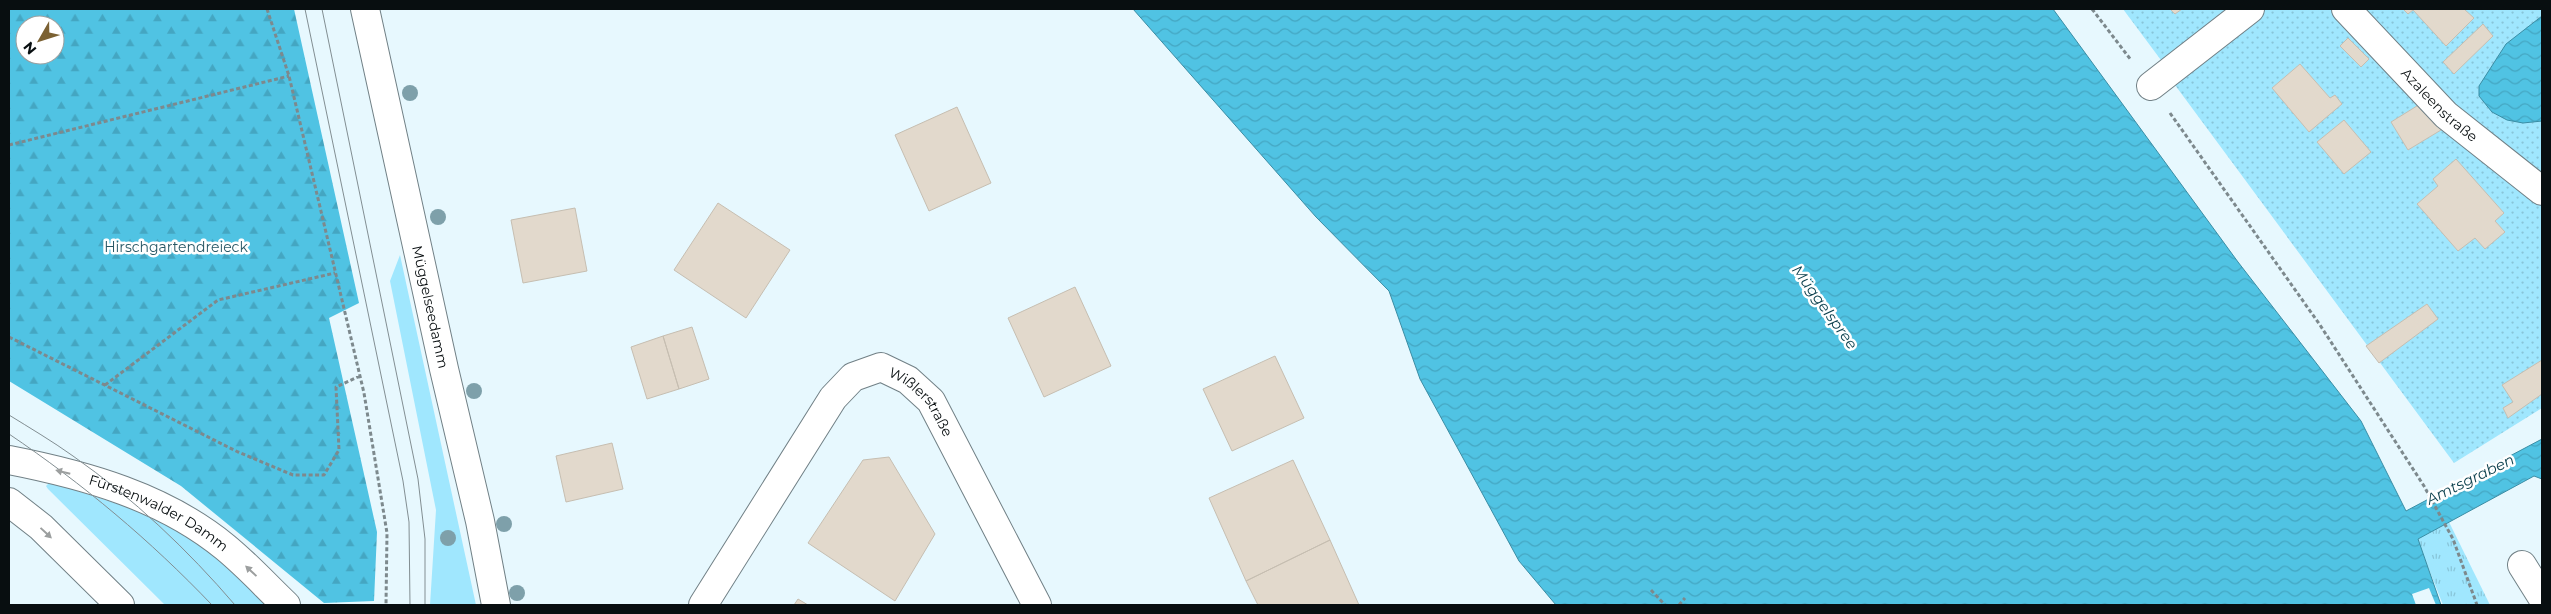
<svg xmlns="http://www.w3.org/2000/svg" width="2551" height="614" viewBox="0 0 2551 614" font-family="Montserrat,sans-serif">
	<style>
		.grass { fill: #a0e7fe }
		.forest { fill: url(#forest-firs); fill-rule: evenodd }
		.park { fill: url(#park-tufts) }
		.garden { fill: url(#garden-dots) }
		.water { fill: url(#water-waves); stroke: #3a8da4 }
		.pier { fill: #e7f8fe }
		.building { fill: #e2d9cc; stroke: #c6beb1 }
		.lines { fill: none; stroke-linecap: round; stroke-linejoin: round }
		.minor-casing { stroke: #718086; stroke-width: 30 }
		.major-casing { stroke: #718086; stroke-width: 30 }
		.path { stroke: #7d898d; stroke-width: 3; stroke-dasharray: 4 2.5; stroke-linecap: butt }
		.minor { stroke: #fff; stroke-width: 28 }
		.major { stroke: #fff; stroke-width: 28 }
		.tram { stroke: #828e92; stroke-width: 1 }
		.tree { fill: #7ea0aa }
		.oneway { fill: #9c9f9f }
		.labels { text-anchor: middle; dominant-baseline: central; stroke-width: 5; stroke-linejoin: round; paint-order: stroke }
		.street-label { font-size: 14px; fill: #080e10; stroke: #fff }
		.park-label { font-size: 14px; fill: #285866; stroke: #fff }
		.water-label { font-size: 15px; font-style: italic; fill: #0d414e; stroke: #fff }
	</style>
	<defs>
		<pattern id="forest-firs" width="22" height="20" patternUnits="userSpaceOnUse" patternTransform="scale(1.25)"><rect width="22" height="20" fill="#50c3e3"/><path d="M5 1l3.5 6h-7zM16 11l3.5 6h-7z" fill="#44a6c2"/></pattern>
		<pattern id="park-tufts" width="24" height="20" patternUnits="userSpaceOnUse" patternTransform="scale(1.25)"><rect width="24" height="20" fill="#a0e7fe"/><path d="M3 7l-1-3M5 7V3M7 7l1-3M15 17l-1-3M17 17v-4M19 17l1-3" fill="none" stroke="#88c5d9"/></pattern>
		<pattern id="garden-dots" width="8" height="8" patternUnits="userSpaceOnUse" patternTransform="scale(1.25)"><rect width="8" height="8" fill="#a0e7fe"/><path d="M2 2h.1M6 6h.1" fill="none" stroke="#88c5d9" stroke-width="1.8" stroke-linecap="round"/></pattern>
		<pattern id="water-waves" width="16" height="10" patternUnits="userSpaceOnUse" patternTransform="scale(1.25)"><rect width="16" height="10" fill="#50c3e3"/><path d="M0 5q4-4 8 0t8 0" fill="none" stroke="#44a6c2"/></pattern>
	</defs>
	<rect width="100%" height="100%" fill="#e7f8fe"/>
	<path class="grass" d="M 400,255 L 476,605 L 430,605 L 436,510 L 390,281 Z
		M 50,482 L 167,520 L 233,569 L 268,605 L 165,605 L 48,489 L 46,486 Z"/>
	<path class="forest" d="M 9,9 L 294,9 L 359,303 L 329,318 L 377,532 L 374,601 L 324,603 L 181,486 L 9,381 ZM 25,25 L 55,25 L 55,55 L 25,55 Z"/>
	<path class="park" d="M 2449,522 L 2490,605 L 2443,605 L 2417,539 Z"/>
	<path class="garden" d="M 2123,9 L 2542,9 L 2542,408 L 2454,463 L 2175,85 L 2178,83 Z"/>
	<path class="water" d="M 1133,9 L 2053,9 L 2238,262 L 2361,421 L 2406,511 L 2542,439 L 2542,479 L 2534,476 L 2418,539 L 2441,605 L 1556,605 L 1519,561 L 1420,379 L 1389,291 L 1316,217 Z
		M 2542,16 L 2542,121 L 2523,123 L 2507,120 L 2492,112 L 2479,96 L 2479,86 L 2506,44 Z"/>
	<path class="pier" d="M 2429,588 L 2436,605 L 2416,605 L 2412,594 Z"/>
	<path class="building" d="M 2170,9 L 2182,9 L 2175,14 Z
		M 2403,9 L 2464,9 L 2474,18 L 2446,46 L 2413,10 L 2408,14 Z
		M 2483,24 L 2493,36 L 2454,74 L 2443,62 Z
		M 2348,38 L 2369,59 L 2361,67 L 2340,46 Z
		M 2300,64 L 2330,98 L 2335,95 L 2342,104 L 2309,132 L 2272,88 Z
		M 2425,101 L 2446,127 L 2408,150 L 2391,122 Z
		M 957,107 L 991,183 L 929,211 L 895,135 Z
		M 2344,120 L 2371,152 L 2344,174 L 2317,142 Z
		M 2456,159 L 2504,213 L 2495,221 L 2505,232 L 2485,249 L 2475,238 L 2458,251 L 2417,204 L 2438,186 L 2433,179 Z
		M 718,203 L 790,250 L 746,318 L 674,270 Z
		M 575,208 L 587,271 L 523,283 L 511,220 Z
		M 1075,287 L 1111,366 L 1044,397 L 1008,318 Z
		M 2427,304 L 2438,319 L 2379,363 L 2366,346 Z
		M 692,327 L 709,379 L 679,389 L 663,336 Z
		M 663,336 L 679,389 L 647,399 L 631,347 Z
		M 1275,356 L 1304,418 L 1232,451 L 1203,389 Z
		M 2542,360 L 2542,394 L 2508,418 L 2503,408 L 2513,402 L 2502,385 Z
		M 612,443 L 623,489 L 566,502 L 556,456 Z
		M 889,457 L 935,534 L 895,601 L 808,543 L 863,460 Z
		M 1293,460 L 1330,540 L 1246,581 L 1209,498 Z
		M 1330,540 L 1359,605 L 1258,605 L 1246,581 Z
		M 798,599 L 808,605 L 794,605 Z"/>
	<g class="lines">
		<g class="minor-casing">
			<g id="minor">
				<path id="s1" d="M 2346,9 L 2446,115 L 2542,191"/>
				<path d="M 2151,86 L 2250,9"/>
				<path d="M 2522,565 L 2542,597"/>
				<path id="s2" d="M 703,605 L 833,398 L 853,377 L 881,367 L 908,380 L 931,401 L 1037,605"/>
			</g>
		</g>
		<g class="major-casing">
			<g id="major">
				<path id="s3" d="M 365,9 L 444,369 L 480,521 L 496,605"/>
				<path id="s4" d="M 9,460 C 86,475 164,497 225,547 C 247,565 266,586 286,605"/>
				<path d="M 9,502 L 41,527 L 120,605"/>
			</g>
		</g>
		<path class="path" d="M 267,9 L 289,76 L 364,393 L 387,533 L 386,605
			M 2092,9 L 2131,60
			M 2170,113 L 2320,325 L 2424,486 L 2453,539 L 2477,605
			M 9,145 L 289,76
			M 9,337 L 238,452 L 293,475 L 324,475 L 339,450 L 336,387 L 360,376
			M 105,385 L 218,300 L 335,273
			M 1651,590 L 1665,605
			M 1679,605 L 1685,598"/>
		<use href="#minor" class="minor"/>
		<use href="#major" class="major"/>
		<path class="tram" d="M 305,9 L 403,481 L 409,522 L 410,605
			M 322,9 L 418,479 L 425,539 L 425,605
			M 9,415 C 30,428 52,441 73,456 C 133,498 188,550 235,605
			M 9,434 C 83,484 150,540 212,605"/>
	</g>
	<g class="tree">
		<circle cx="410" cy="93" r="8"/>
		<circle cx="438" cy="217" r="8"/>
		<circle cx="474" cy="391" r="8"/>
		<circle cx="504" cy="524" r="8"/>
		<circle cx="448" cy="538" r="8"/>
		<circle cx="517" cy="593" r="8"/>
	</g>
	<defs><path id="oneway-solid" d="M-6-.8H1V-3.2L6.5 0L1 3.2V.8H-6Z" transform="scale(1.25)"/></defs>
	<g class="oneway">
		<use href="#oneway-solid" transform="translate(63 472) rotate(-166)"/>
		<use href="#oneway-solid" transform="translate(46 533) rotate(43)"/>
		<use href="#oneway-solid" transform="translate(251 571) rotate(-137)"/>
	</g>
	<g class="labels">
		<g class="street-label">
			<text stroke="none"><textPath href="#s1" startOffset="134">Azaleenstraße</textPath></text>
			<text stroke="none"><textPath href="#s3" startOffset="305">Müggelseedamm</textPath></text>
			<text stroke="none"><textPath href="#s2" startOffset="358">Wißlerstraße</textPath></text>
			<text stroke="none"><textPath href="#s4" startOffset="160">Fürstenwalder Damm</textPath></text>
		</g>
		<g class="park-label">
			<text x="176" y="247">Hirschgartendreieck</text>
		</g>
		<g class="water-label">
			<text transform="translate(1825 307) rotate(54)">Müggelspree</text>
			<text transform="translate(2470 479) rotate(-26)">Amtsgraben</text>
		</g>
	</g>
	<rect width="2551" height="614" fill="none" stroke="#080e10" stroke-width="20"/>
	<g transform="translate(40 40) rotate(231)"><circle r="24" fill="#ffffff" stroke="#9c9f9f"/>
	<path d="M0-4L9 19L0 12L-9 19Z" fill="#7b6133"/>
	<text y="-8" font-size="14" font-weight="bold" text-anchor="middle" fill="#080e10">N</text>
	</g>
</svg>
